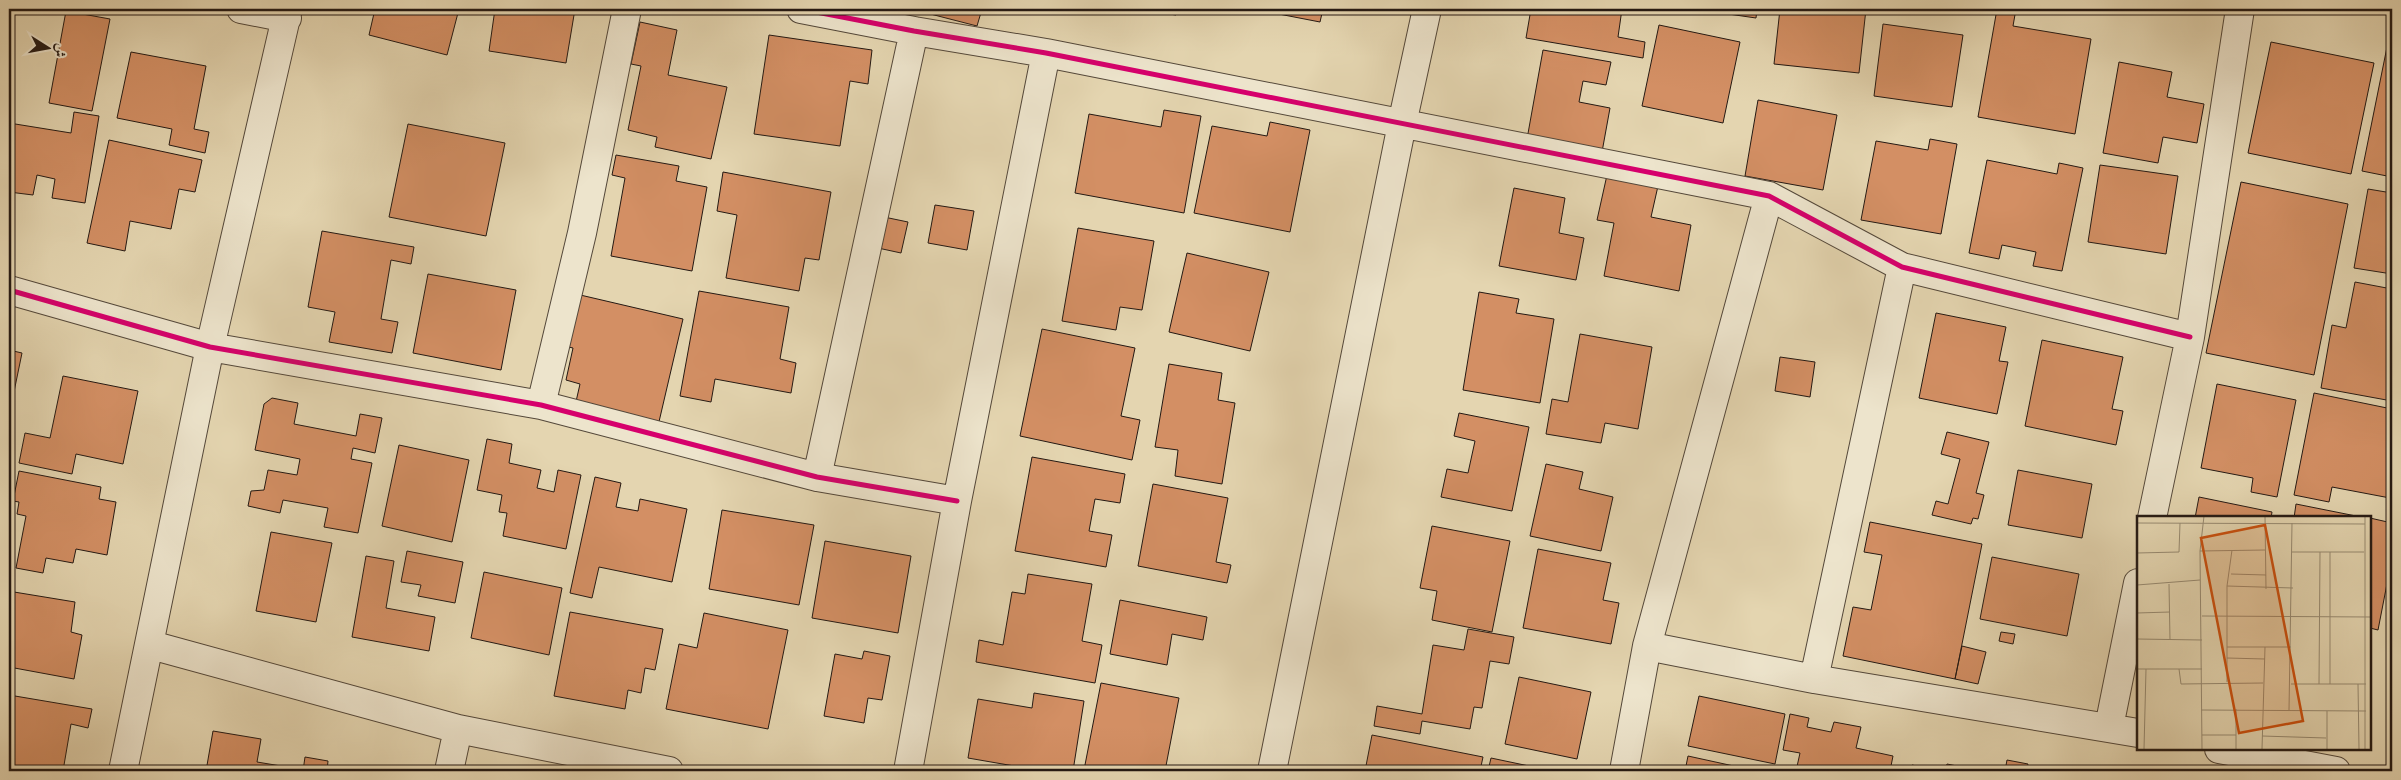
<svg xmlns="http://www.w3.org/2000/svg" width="2401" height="780" viewBox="0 0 2401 780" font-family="'Gentium Book Plus',Amiri,serif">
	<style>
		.building { fill: #d38f64; stroke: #241913 }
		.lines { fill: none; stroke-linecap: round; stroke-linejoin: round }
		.minor-casing { stroke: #54483a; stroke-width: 30 }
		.minor { stroke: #ede4cc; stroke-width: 28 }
		.cycleway-casing { stroke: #ede4cc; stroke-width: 8 }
		.cycleway { stroke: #d6006c; stroke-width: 5 }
		.inset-road { fill: none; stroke: #978a71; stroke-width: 1 }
		.view { fill: #cb4f0d; fill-opacity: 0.15; stroke: #cb4f0d; stroke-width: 2.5 }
		.inset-edge { fill: none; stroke: #241913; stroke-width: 2.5 }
	</style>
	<rect width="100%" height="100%" fill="#e4d5b0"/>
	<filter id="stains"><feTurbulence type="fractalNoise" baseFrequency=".004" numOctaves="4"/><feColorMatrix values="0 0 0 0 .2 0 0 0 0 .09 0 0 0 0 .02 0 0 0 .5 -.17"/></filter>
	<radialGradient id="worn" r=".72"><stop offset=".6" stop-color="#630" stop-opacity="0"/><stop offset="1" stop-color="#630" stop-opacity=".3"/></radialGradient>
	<path class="building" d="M 375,9 L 459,9 L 447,55 L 369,35 Z
		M 495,9 L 575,9 L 566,63 L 489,51 Z
		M 911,9 L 982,9 L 977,26 Z
		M 1137,9 L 1177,9 L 1176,15 Z
		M 1253,9 L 1323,9 L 1320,22 Z
		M 1531,9 L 1622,9 L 1618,37 L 1645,42 L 1643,58 L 1526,38 Z
		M 1694,9 L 1757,9 L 1756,18 Z
		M 1780,9 L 1866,9 L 1859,73 L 1774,64 Z
		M 1997,9 L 2016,9 L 2013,26 L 2091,39 L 2075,134 L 1978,117 Z
		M 66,11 L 110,19 L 92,111 L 49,103 Z
		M 640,22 L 677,30 L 668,75 L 727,87 L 711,159 L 655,147 L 657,137 L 628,130 L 641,66 L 631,64 Z
		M 1883,24 L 1963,35 L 1952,107 L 1874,96 Z
		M 1659,25 L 1740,42 L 1723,123 L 1642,106 Z
		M 769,35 L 872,50 L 868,84 L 850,81 L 840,146 L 754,134 Z
		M 2271,42 L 2374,63 L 2351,174 L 2248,153 Z
		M 2388,42 L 2392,43 L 2392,177 L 2362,171 Z
		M 1543,50 L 1611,62 L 1606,85 L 1583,81 L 1579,102 L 1610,108 L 1602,152 L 1527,139 Z
		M 131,52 L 206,66 L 194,129 L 209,132 L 205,153 L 169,145 L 172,129 L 117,118 Z
		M 2119,62 L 2172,72 L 2167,97 L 2204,104 L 2197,143 L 2163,137 L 2158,163 L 2103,153 Z
		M 1758,100 L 1837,115 L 1823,190 L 1745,176 Z
		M 1164,110 L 1201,116 L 1184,213 L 1075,193 L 1089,114 L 1161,127 Z
		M 74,112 L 99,116 L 85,203 L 52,198 L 55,179 L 37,175 L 33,195 L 9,192 L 9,123 L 71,133 Z
		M 1270,122 L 1310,130 L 1290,232 L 1194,213 L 1212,126 L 1267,136 Z
		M 408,124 L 505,143 L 486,236 L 389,217 Z
		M 1930,139 L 1957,144 L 1941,234 L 1861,220 L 1876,141 L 1928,150 Z
		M 109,140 L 202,160 L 195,192 L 179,189 L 171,229 L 130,221 L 125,251 L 87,243 Z
		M 616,155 L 679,166 L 676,181 L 707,187 L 692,271 L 611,256 L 625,178 L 612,175 Z
		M 1987,160 L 2057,174 L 2059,163 L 2083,168 L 2062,271 L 2033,266 L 2036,252 L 2002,245 L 1999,259 L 1969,253 Z
		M 2100,165 L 2178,176 L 2166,254 L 2088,242 Z
		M 723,172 L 831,192 L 819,260 L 805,258 L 799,291 L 726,278 L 737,215 L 717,211 Z
		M 1607,175 L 1658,186 L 1651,217 L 1691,225 L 1679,291 L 1604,276 L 1614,223 L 1597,220 Z
		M 2241,182 L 2348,204 L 2314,375 L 2206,353 Z
		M 1514,188 L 1565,198 L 1559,233 L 1584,238 L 1576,280 L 1499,266 Z
		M 2368,189 L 2392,193 L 2392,274 L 2354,268 Z
		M 935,205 L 974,211 L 967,250 L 928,243 Z
		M 884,217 L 908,222 L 901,253 L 878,248 Z
		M 1078,228 L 1154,241 L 1142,310 L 1120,307 L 1116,330 L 1062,321 Z
		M 322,231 L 414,247 L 411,264 L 391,260 L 381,319 L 398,322 L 392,353 L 329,342 L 335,312 L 308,307 Z
		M 1187,253 L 1269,272 L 1250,351 L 1169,332 Z
		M 428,274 L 516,290 L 501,370 L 413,353 Z
		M 2355,282 L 2392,289 L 2392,401 L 2321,388 L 2332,325 L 2346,328 Z
		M 699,291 L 789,307 L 780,359 L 796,363 L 791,393 L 715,379 L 711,402 L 680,396 Z
		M 1479,292 L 1519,299 L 1516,313 L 1554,319 L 1540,403 L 1463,390 Z
		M 576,294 L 683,319 L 658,426 L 575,406 L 580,384 L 566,380 L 573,348 L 564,346 Z
		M 1936,313 L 2006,327 L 1999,361 L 2008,362 L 1997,414 L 1919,398 Z
		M 1042,329 L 1135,348 L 1121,416 L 1140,420 L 1132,460 L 1020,436 Z
		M 1580,334 L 1652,347 L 1638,429 L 1605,423 L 1601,443 L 1546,434 L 1552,399 L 1568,402 Z
		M 2042,340 L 2123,357 L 2112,409 L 2123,411 L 2116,445 L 2025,426 Z
		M 9,350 L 22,353 L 9,416 Z
		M 1780,357 L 1815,362 L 1810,397 L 1775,391 Z
		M 1169,364 L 1222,373 L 1218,400 L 1235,403 L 1222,484 L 1175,476 L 1178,450 L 1155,447 Z
		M 63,376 L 138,391 L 123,464 L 76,454 L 72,474 L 19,463 L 25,433 L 50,438 Z
		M 2217,384 L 2296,400 L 2277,497 L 2251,492 L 2253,478 L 2201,468 Z
		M 2314,393 L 2392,409 L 2392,485 L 2390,498 L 2332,487 L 2329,502 L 2294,495 Z
		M 272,398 L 298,403 L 294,424 L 356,436 L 360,414 L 382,418 L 375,453 L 353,448 L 351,459 L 372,463 L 358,533 L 324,527 L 328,508 L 283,500 L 280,513 L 248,506 L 251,491 L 264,490 L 268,470 L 297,475 L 300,459 L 255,450 L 264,404 Z
		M 1459,413 L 1529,427 L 1512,511 L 1441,497 L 1447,469 L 1468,473 L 1475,441 L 1454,436 Z
		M 1947,432 L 1989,442 L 1976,493 L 1984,495 L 1978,519 L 1973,518 L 1971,524 L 1932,515 L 1936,501 L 1948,504 L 1960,459 L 1941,454 Z
		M 487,439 L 512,444 L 509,463 L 541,470 L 537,488 L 554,492 L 558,470 L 581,475 L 566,549 L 503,536 L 507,513 L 499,512 L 502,495 L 477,490 Z
		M 399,445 L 469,460 L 452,542 L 382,526 Z
		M 1032,457 L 1125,474 L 1120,503 L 1095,499 L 1089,531 L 1112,535 L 1106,567 L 1015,551 Z
		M 1546,464 L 1583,472 L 1579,489 L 1613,497 L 1601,551 L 1530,536 Z
		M 2018,470 L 2092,484 L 2082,538 L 2008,525 Z
		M 19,471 L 101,487 L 99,499 L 116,502 L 107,555 L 76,549 L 73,563 L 46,558 L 43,573 L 16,568 L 26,516 L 17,514 L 19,502 L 13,501 Z
		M 595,477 L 621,483 L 616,507 L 638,511 L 640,499 L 687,509 L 672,582 L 599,567 L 592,598 L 570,593 Z
		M 1153,484 L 1228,498 L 1216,562 L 1231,565 L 1227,583 L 1138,566 Z
		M 2199,497 L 2272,512 L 2271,518 L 2195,518 Z
		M 2296,504 L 2366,518 L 2294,518 Z
		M 722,510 L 814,525 L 799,605 L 709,589 Z
		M 2370,518 L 2392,523 L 2392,558 L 2378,630 L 2370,628 Z
		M 1870,522 L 1982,544 L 1955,679 L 1843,656 L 1853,607 L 1871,610 L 1882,555 L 1864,552 Z
		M 1432,526 L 1510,541 L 1492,632 L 1432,620 L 1437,591 L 1420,588 Z
		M 271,532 L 332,543 L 316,622 L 256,611 Z
		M 825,541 L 911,556 L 898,633 L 812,618 Z
		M 1538,549 L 1611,563 L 1603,600 L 1619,603 L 1611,644 L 1523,628 Z
		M 407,551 L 463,562 L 455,603 L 418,596 L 421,585 L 401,582 Z
		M 366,556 L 394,561 L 386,608 L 435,617 L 429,651 L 352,637 Z
		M 1992,557 L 2079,574 L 2067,636 L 1980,619 Z
		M 484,572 L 562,588 L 549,655 L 471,638 Z
		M 1028,574 L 1092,584 L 1082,641 L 1102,645 L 1095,683 L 976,662 L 979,640 L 1003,645 L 1012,592 L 1025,594 Z
		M 14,592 L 75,602 L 71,632 L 82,635 L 74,679 L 9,667 L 9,624 Z
		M 1120,600 L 1207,617 L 1203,640 L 1172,634 L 1167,665 L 1110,654 Z
		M 570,612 L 663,629 L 655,670 L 645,668 L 641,693 L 628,690 L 625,709 L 554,696 Z
		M 704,613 L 788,630 L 768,729 L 666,709 L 679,644 L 697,648 Z
		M 1468,629 L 1514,637 L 1509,664 L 1490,661 L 1482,708 L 1474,707 L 1470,729 L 1422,721 L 1420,734 L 1374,726 L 1377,706 L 1422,714 L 1433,645 L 1464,650 Z
		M 2001,632 L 2015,634 L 2013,644 L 1999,641 Z
		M 1962,646 L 1986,652 L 1978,684 L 1955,679 Z
		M 864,651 L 890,656 L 882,700 L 868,698 L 864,723 L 824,716 L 835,654 L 862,659 Z
		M 1519,677 L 1591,692 L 1577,759 L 1505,744 Z
		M 1101,683 L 1179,698 L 1165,771 L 1084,770 Z
		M 1034,693 L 1084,701 L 1073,771 L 1043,771 L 968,758 L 978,699 L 1032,708 Z
		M 9,695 L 92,709 L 88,728 L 71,724 L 63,771 L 9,771 Z
		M 1699,696 L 1785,714 L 1775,764 L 1688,746 Z
		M 1790,714 L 1809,718 L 1807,727 L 1831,732 L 1834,722 L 1861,727 L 1856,748 L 1893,756 L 1890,771 L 1796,771 L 1800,753 L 1783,750 Z
		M 213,731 L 261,739 L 257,762 L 281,766 L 281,771 L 206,771 Z
		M 1372,735 L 1483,757 L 1480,771 L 1365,771 Z
		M 1688,756 L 1752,770 L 1752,771 L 1685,771 Z
		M 305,757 L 328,761 L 327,771 L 303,771 Z
		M 1491,758 L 1529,766 L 1528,771 L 1488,771 Z
		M 2007,760 L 2028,764 L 2026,771 L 2005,771 Z
		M 1947,764 L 1982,771 L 1945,771 Z
		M 1912,765 L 1942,771 L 1911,771 Z"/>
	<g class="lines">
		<g class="minor-casing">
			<path id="minor" d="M 241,9 L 287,18
				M 801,9 L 914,31 L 1046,53 L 1769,196 L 1902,267 L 2190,337
				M 9,290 L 210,347 L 541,405 L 817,477 L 957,501
				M 541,405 L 582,233 L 627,9
				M 817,477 L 914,31
				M 2152,518 L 2190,337 L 2240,9
				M 151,645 L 458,729 L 669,771
				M 1647,646 L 1814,679 L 2138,733
				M 1814,679 L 1902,267
				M 2109,727 L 2138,583
				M 2219,749 L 2336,771
				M 123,771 L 210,347 L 288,9
				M 449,771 L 458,729
				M 908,771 L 957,501 L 1046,53
				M 1272,771 L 1402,124 L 1427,9
				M 1624,771 L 1647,646 L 1769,196"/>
		</g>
		<use href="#minor" class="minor"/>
		<g class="cycleway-casing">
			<path id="cycleway" d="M 801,9 L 914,31 L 1046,53 L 1769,196 L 1902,267 L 2190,337
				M 9,290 L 210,347 L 541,405 L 817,477 L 957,501"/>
		</g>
		<use href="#cycleway" class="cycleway"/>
	</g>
	<g transform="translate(2137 516)">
		<rect width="234" height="234" fill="#e4d5b0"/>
		<path class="inset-road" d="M 128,0 L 129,73M 228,0 L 228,233M 0,7 L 228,8M 63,35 L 128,34M 155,36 L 227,36M 193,36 L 193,168M 0,37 L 42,36 L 43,7M 94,58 L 129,59M 32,68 L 33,124M 0,69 L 63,64M 90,70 L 156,72M 0,97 L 33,96M 65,100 L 234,101M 0,123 L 65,124M 90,131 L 154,131M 90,142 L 128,143M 0,153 L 65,153M 42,153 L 44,168 L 126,167M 90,166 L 90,70 L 95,34M 154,168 L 229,168M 182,168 L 183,36M 221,168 L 222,233M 64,194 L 229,195M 152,194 L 155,7M 65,219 L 99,219M 125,220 L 189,222M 7,233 L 9,153M 65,233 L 63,35 L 67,0M 99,233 L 99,193M 125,233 L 128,131M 190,233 L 190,195"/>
		<path class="view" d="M 128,9 L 166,205 L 102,217 L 64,22 Z"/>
		<rect width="234" height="234" class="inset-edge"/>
	</g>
	<rect width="2401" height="780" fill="none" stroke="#e4d5b0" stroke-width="30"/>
	<rect x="10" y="10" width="2381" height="760" fill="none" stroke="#241913" stroke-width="2.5"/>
	<rect x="15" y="15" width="2371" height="750" fill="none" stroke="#241913"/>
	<g transform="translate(48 48) rotate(101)" stroke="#ede4cc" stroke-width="4" paint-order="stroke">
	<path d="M0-4L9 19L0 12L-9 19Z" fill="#241913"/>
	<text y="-8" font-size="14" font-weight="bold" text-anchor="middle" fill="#241913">ش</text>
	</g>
	<rect width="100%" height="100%" filter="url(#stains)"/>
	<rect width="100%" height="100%" fill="url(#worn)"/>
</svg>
